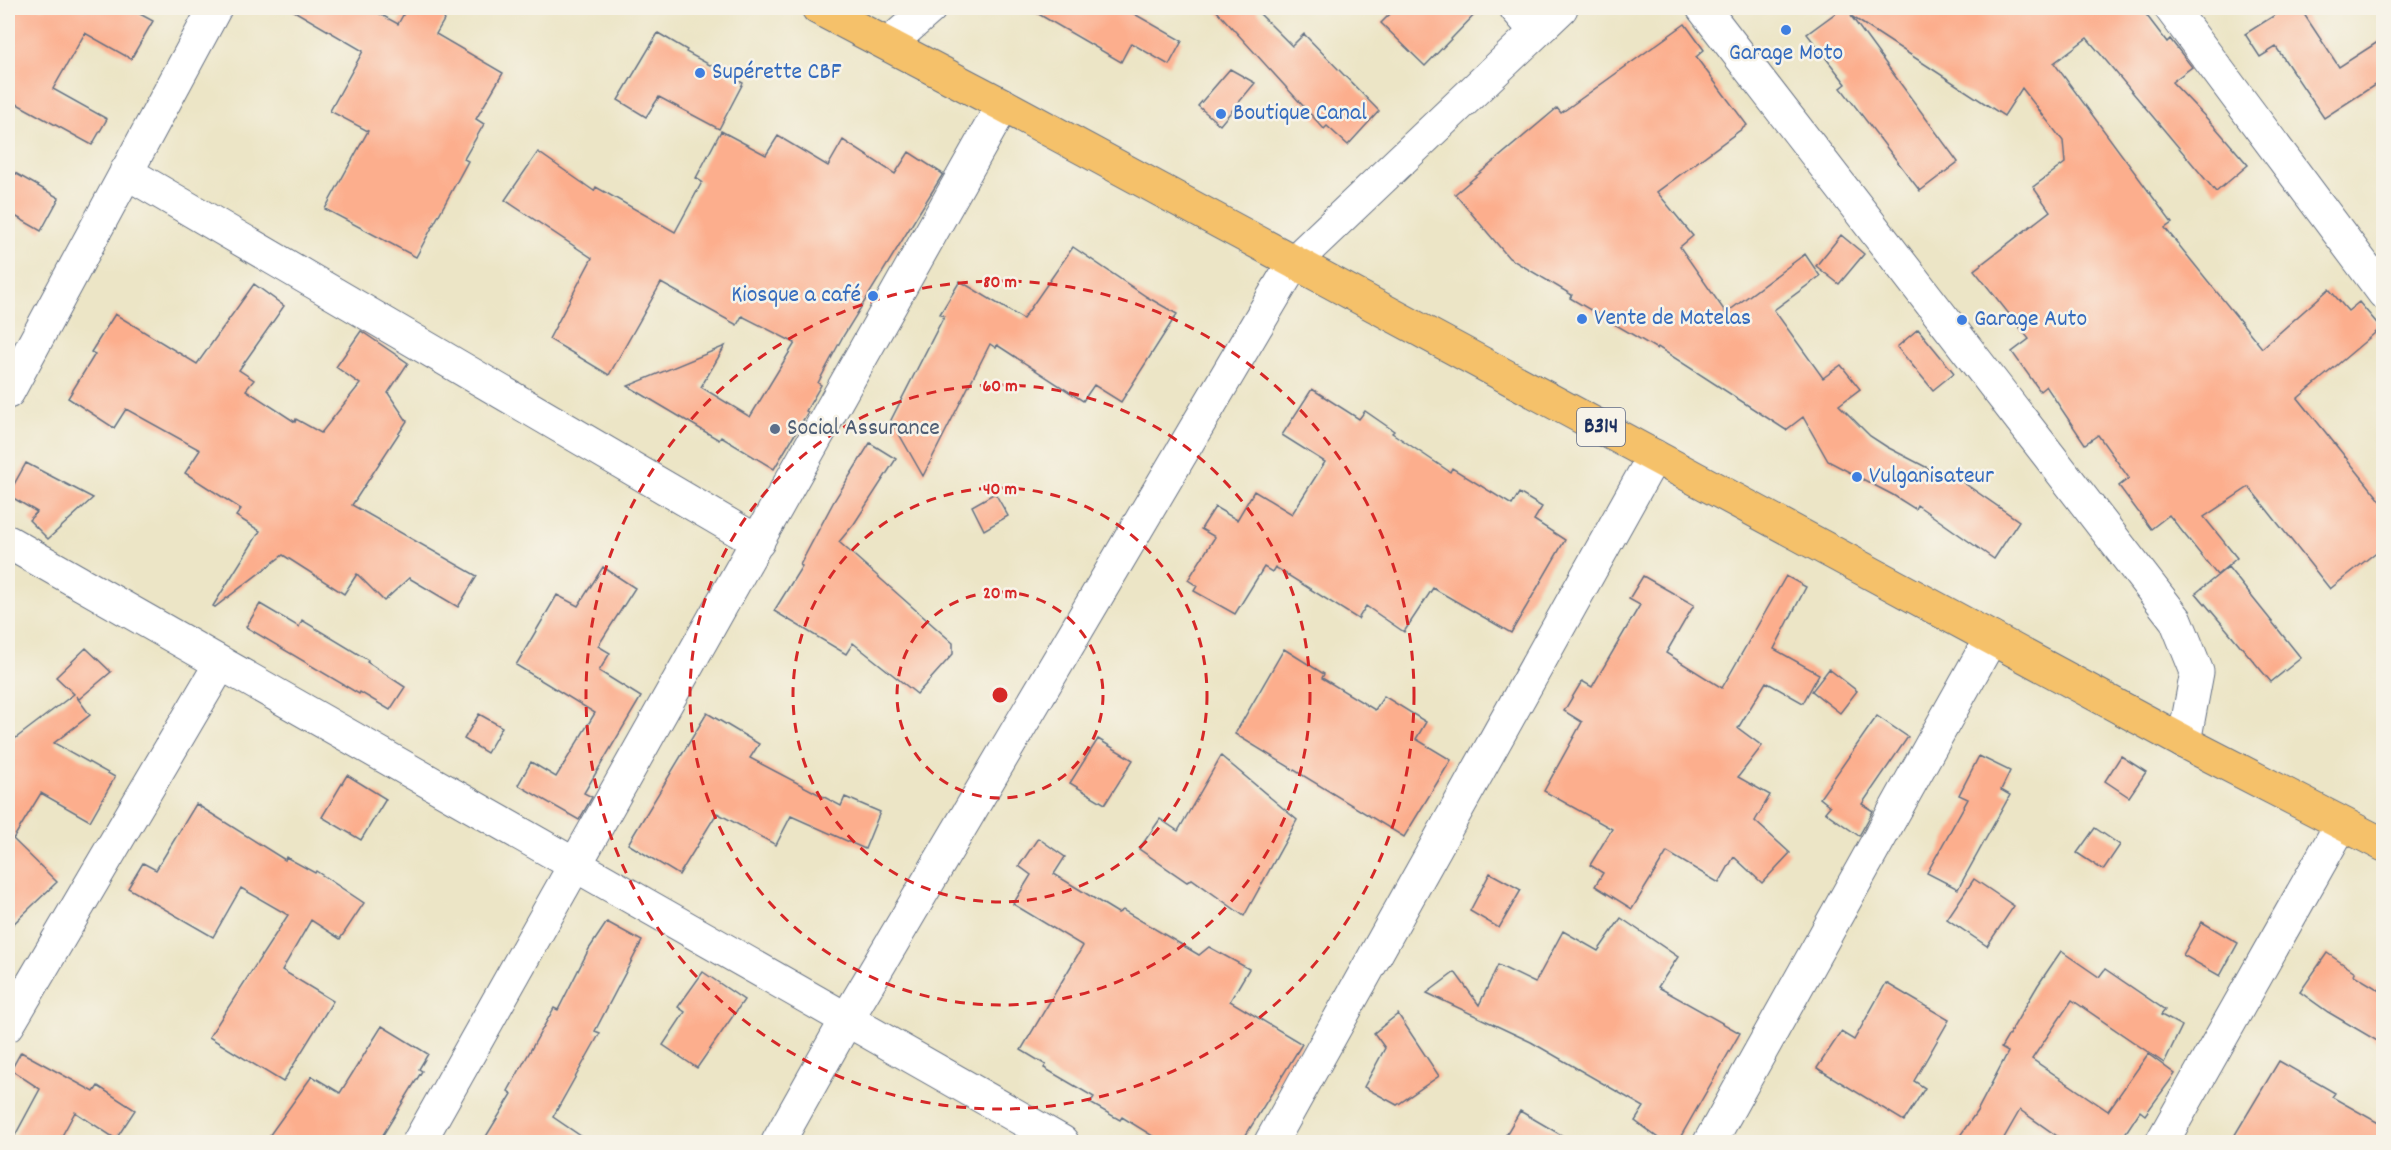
<svg xmlns="http://www.w3.org/2000/svg" width="2391" height="1150" viewBox="0 0 2391 1150" font-family="Dekko,sans-serif">
	<style>
		.building { fill: #fcae8d }
		.lines { fill: none; stroke-linecap: round; stroke-linejoin: round }
		.street-casing { stroke: #646f82; stroke-width: 35 }
		.primary-casing { stroke: #646f82; stroke-width: 35 }
		.street { stroke: #fff; stroke-width: 33 }
		.primary { stroke: #f5c16b; stroke-width: 33 }
		.ring { fill: none; stroke: #d62828; stroke-width: 3; stroke-dasharray: 10 8 }
		.shop-dot { fill: #3f7fe0; stroke: #f7f3e8; stroke-width: 2 }
		.service-dot { fill: #5c6f8a; stroke: #f7f3e8; stroke-width: 2 }
		.labels { text-anchor: middle; dominant-baseline: central; stroke-width: 5; stroke-linejoin: round; paint-order: stroke }
		.shield { fill: #f7f3e8; stroke: #5d6a87; stroke-width: 1.5 }
		.shield-label { font-size: 22px; font-weight: bold; fill: #1b2f5e }
		.shop-label { font-size: 24px; fill: #366cbe; stroke: #f7f3e8; text-anchor: start }
		.service-label { font-size: 24px; fill: #4e5e75; stroke: #f7f3e8; text-anchor: start }
		.centre { fill: #d62828; stroke: #f7f3e8; stroke-width: 3 }
		.ring-label { font-size: 18px; text-anchor: middle; font-weight: bold; fill: #d62828; stroke: #f7f3e8; stroke-width: 5; stroke-linejoin: round; paint-order: stroke }
	</style>
	<rect width="100%" height="100%" fill="#f7f3e8"/>
	<filter id="ink" filterUnits="userSpaceOnUse"><feTurbulence type="fractalNoise" baseFrequency=".0167" numOctaves="2"/><feDisplacementMap in="SourceGraphic" scale="12" xChannelSelector="R" yChannelSelector="G"/><feConvolveMatrix kernelMatrix="1 2 1 2 8 2 1 2 1" color-interpolation-filters="sRGB"/></filter>
	<filter id="wash" filterUnits="userSpaceOnUse"><feTurbulence type="fractalNoise" baseFrequency=".008" numOctaves="4" result="noise"/><feDisplacementMap in="SourceGraphic" scale="24" xChannelSelector="R" yChannelSelector="G"/><feGaussianBlur stdDeviation="1.35" result="paint"/><feColorMatrix in="noise" values="0 0 0 0 0 0 0 0 0 0 0 0 0 0 0 0 0 1.4 0 .05"/><feComposite in="paint" operator="in"/></filter>
	<g filter="url(#wash)">
		<rect width="100%" height="100%" fill="#ece5c6"/>
		<g id="blocks">
			<path class="building" d="M 16,8 L 129,8 L 153,21 L 131,59 L 85,33 L 53,89 L 107,119 L 92,145 L 8,99 L 8,22 Z
				M 289,8 L 369,8 L 398,24 L 407,8 L 451,8 L 436,34 L 503,73 L 476,119 L 484,124 L 464,159 L 468,161 L 416,257 L 325,209 L 368,131 L 330,111 L 363,51 Z
				M 1028,8 L 1124,8 L 1182,41 L 1169,65 L 1131,43 L 1121,62 Z
				M 1214,8 L 1254,8 L 1292,46 L 1304,34 L 1379,111 L 1348,145 L 1327,126 L 1324,129 Z
				M 1396,8 L 1481,8 L 1425,66 L 1381,23 Z
				M 1838,8 L 2141,8 L 2167,42 L 2170,39 L 2192,67 L 2172,82 L 2216,128 L 2248,165 L 2216,192 L 2087,38 L 2054,63 L 2172,223 L 2165,228 L 2262,348 L 2329,289 L 2348,311 L 2359,302 L 2381,328 L 2298,398 L 2384,505 L 2384,546 L 2330,589 L 2249,487 L 2204,517 L 2237,558 L 2217,575 L 2169,515 L 2151,529 L 2119,486 L 2129,478 L 2098,435 L 2085,444 L 2046,386 L 2040,391 L 2012,352 L 2029,339 L 1974,270 L 2050,211 L 2033,187 L 2065,163 L 2063,141 L 2022,88 L 2004,116 L 1851,16 L 1958,162 L 1920,191 L 1841,88 L 1846,84 L 1807,34 L 1841,9 Z
				M 2286,8 L 2300,8 L 2339,67 L 2384,38 L 2384,79 L 2324,118 L 2276,47 L 2260,57 L 2245,34 Z
				M 1685,24 L 1704,50 L 1696,57 L 1747,125 L 1657,192 L 1693,236 L 1680,247 L 1726,313 L 1805,254 L 1820,276 L 1774,310 L 1823,378 L 1841,365 L 1860,389 L 1839,405 L 1870,436 L 1887,447 L 1945,477 L 1948,472 L 2019,521 L 1994,559 L 1917,505 L 1915,509 L 1893,495 L 1828,461 L 1803,417 L 1786,430 L 1658,347 L 1657,349 L 1570,298 L 1572,295 L 1509,258 L 1455,194 L 1557,108 L 1561,113 Z
				M 658,33 L 687,50 L 686,52 L 743,83 L 719,129 L 659,97 L 646,117 L 618,100 Z
				M 1230,69 L 1255,83 L 1220,125 L 1198,106 Z
				M 721,131 L 766,155 L 778,136 L 828,166 L 843,140 L 895,174 L 909,152 L 943,174 L 842,338 L 818,383 L 821,385 L 806,411 L 808,412 L 774,469 L 721,437 L 719,440 L 628,386 L 725,346 L 701,387 L 750,417 L 795,343 L 742,316 L 737,325 L 661,283 L 609,375 L 549,339 L 592,258 L 505,200 L 538,152 L 594,191 L 596,187 L 675,232 L 702,182 L 696,178 Z
				M 8,169 L 59,198 L 41,231 L 8,212 Z
				M 1841,235 L 1864,254 L 1839,284 L 1816,266 Z
				M 1073,247 L 1147,297 L 1177,314 L 1121,402 L 1094,385 L 1083,401 L 997,345 L 996,348 L 990,344 L 923,476 L 891,420 L 944,316 L 940,314 L 960,281 L 1023,319 Z
				M 254,284 L 284,306 L 239,370 L 254,380 L 246,390 L 295,422 L 296,419 L 321,433 L 360,384 L 336,367 L 361,331 L 408,363 L 388,393 L 407,421 L 352,505 L 477,576 L 458,607 L 409,578 L 384,601 L 357,574 L 344,594 L 283,555 L 215,607 L 213,606 L 260,531 L 236,516 L 241,509 L 185,473 L 200,450 L 126,409 L 114,428 L 68,398 L 95,354 L 91,352 L 115,314 L 197,364 Z
				M 1918,329 L 1954,373 L 1933,390 L 1897,347 Z
				M 1312,389 L 1359,419 L 1365,411 L 1394,431 L 1392,433 L 1450,472 L 1452,468 L 1512,505 L 1519,493 L 1542,507 L 1534,520 L 1565,540 L 1511,633 L 1433,588 L 1404,632 L 1366,606 L 1358,619 L 1275,567 L 1272,572 L 1264,567 L 1235,614 L 1194,591 L 1197,586 L 1188,580 L 1215,537 L 1201,529 L 1215,507 L 1237,520 L 1254,491 L 1292,514 L 1325,462 L 1282,435 Z
				M 870,443 L 896,459 L 854,524 L 839,542 L 953,643 L 953,654 L 917,694 L 853,643 L 846,654 L 774,611 L 802,566 L 800,565 L 834,501 Z
				M 26,463 L 93,498 L 48,539 L 29,520 L 37,512 L 8,495 Z
				M 995,493 L 1008,516 L 984,530 L 972,506 Z
				M 603,567 L 635,588 L 598,646 L 610,653 L 599,671 L 641,697 L 584,793 L 592,797 L 579,820 L 518,785 L 531,762 L 556,777 L 595,713 L 516,665 L 557,595 L 578,606 Z
				M 2228,567 L 2301,658 L 2271,682 L 2196,593 Z
				M 1643,576 L 1694,605 L 1666,653 L 1722,688 L 1786,576 L 1806,587 L 1774,649 L 1819,674 L 1803,703 L 1766,682 L 1738,728 L 1762,746 L 1738,777 L 1770,795 L 1755,821 L 1790,853 L 1762,883 L 1734,857 L 1719,883 L 1667,852 L 1632,909 L 1595,886 L 1603,873 L 1590,865 L 1612,829 L 1544,791 L 1582,722 L 1564,711 L 1582,681 L 1592,687 L 1640,605 L 1629,599 Z
				M 260,604 L 299,627 L 302,620 L 368,660 L 367,662 L 405,687 L 390,710 L 360,692 L 359,694 L 246,627 Z
				M 86,648 L 111,672 L 79,699 L 76,696 L 90,715 L 54,743 L 115,777 L 90,821 L 41,793 L 13,839 L 57,882 L 8,929 L 8,744 L 74,694 L 56,677 Z
				M 1284,649 L 1324,674 L 1322,678 L 1375,710 L 1384,696 L 1426,722 L 1416,739 L 1451,760 L 1404,837 L 1235,734 Z
				M 1829,669 L 1857,691 L 1840,713 L 1812,691 Z
				M 707,713 L 759,744 L 750,758 L 841,806 L 845,797 L 880,812 L 865,849 L 791,816 L 776,845 L 717,813 L 679,875 L 628,844 Z
				M 479,714 L 502,727 L 487,753 L 464,739 Z
				M 1877,716 L 1908,737 L 1862,804 L 1873,811 L 1859,836 L 1825,812 L 1830,806 L 1820,798 Z
				M 1098,739 L 1133,760 L 1105,804 L 1070,783 Z
				M 1221,756 L 1297,820 L 1244,916 L 1192,879 L 1187,882 L 1139,849 L 1160,819 L 1178,831 Z
				M 1979,756 L 2010,771 L 2001,790 L 2010,795 L 1958,889 L 1927,873 L 1968,799 L 1959,795 Z
				M 2121,756 L 2146,772 L 2129,797 L 2105,781 Z
				M 347,775 L 386,799 L 361,840 L 322,817 Z
				M 196,804 L 285,860 L 286,857 L 315,873 L 316,871 L 364,903 L 340,939 L 311,920 L 282,970 L 333,1001 L 283,1082 L 209,1037 L 288,915 L 241,888 L 213,937 L 128,888 L 143,863 L 156,870 Z
				M 2095,828 L 2120,845 L 2103,870 L 2077,853 Z
				M 1038,838 L 1065,857 L 1054,874 L 1118,913 L 1123,910 L 1199,955 L 1209,947 L 1249,969 L 1230,1001 L 1302,1044 L 1241,1143 L 1164,1143 L 1122,1117 L 1120,1120 L 1090,1103 L 1094,1097 L 1044,1068 L 1046,1065 L 1021,1050 L 1083,946 L 1013,904 L 1031,875 L 1019,866 Z
				M 1490,873 L 1521,890 L 1499,928 L 1470,911 Z
				M 1974,879 L 2014,906 L 1987,946 L 1947,919 Z
				M 1621,918 L 1678,957 L 1658,987 L 1740,1033 L 1677,1143 L 1665,1143 L 1635,1121 L 1644,1107 L 1531,1042 L 1427,993 L 1455,972 L 1479,1005 L 1498,965 L 1535,983 L 1563,931 L 1598,951 Z
				M 607,922 L 642,941 L 595,1031 L 600,1033 L 553,1117 L 591,1143 L 482,1143 L 512,1094 L 508,1091 L 554,1008 L 558,1010 L 589,949 Z
				M 2202,922 L 2238,943 L 2220,976 L 2183,955 Z
				M 2061,951 L 2099,977 L 2105,969 L 2165,1010 L 2161,1015 L 2182,1026 L 2164,1063 L 2072,1000 L 2032,1059 L 2108,1111 L 2148,1054 L 2175,1074 L 2145,1115 L 2140,1111 L 2119,1143 L 2067,1143 L 2020,1110 L 2001,1143 L 1955,1143 L 1977,1111 L 2008,1052 L 2001,1048 L 2038,985 Z
				M 2327,953 L 2355,972 L 2354,975 L 2384,993 L 2384,1045 L 2328,1012 L 2300,992 Z
				M 703,972 L 744,1000 L 697,1068 L 663,1045 L 685,1012 L 678,1007 Z
				M 1886,983 L 1949,1020 L 1914,1081 L 1925,1088 L 1904,1121 L 1817,1068 L 1841,1032 L 1854,1040 Z
				M 1398,1014 L 1439,1076 L 1397,1105 L 1364,1087 L 1385,1048 L 1374,1033 Z
				M 382,1026 L 428,1054 L 419,1069 L 422,1071 L 378,1143 L 264,1143 L 312,1076 L 340,1093 Z
				M 21,1052 L 94,1092 L 98,1086 L 135,1110 L 116,1139 L 75,1112 L 58,1143 L 11,1143 L 40,1089 L 11,1070 Z
				M 2279,1061 L 2335,1093 L 2332,1097 L 2384,1126 L 2384,1143 L 2230,1143 Z
				M 1520,1111 L 1575,1143 L 1501,1143 Z"/>
		</g>
	</g>
	<g filter="url(#ink)">
		<use href="#blocks" fill-opacity="0" stroke="#646f82" stroke-width="1.5"/>
		<g class="lines">
			<g class="street-casing">
				<path id="street" d="M 1516,8 L 1535,30
					M 1703,8 L 2176,620 L 2197,672 L 2184,742
					M 2171,8 L 2384,293
					M 889,44 L 930,8
					M 126,172 L 758,542
					M 8,392 L 215,8
					M 8,542 L 1062,1142
					M 8,1025 L 221,663
					M 419,1142 L 1003,105
					M 778,1142 L 847,1019 L 1294,262 L 1561,8
					M 1271,1142 L 1654,456
					M 1710,1142 L 1991,638
					M 2162,1142 L 2341,825"/>
			</g>
			<g class="primary-casing">
				<path id="primary" d="M 818,8 L 1003,105 L 2184,742 L 2384,845"/>
			</g>
			<use href="#street" class="street"/>
			<use href="#primary" class="primary"/>
		</g>
	</g>
	<g class="ring">
		<circle cx="1000" cy="695" r="103"/>
		<circle cx="1000" cy="695" r="207"/>
		<circle cx="1000" cy="695" r="310"/>
		<circle cx="1000" cy="695" r="414"/>
	</g>
	<g class="shop-dot">
		<circle cx="1786" cy="30" r="6"/>
		<circle cx="700" cy="73" r="6"/>
		<circle cx="1221" cy="114" r="6"/>
		<circle cx="873" cy="296" r="6"/>
		<circle cx="1582" cy="319" r="6"/>
		<circle cx="1962" cy="320" r="6"/>
		<circle cx="1857" cy="477" r="6"/>
	</g>
	<circle class="service-dot" cx="775" cy="429" r="6"/>
	<g class="labels">
		<rect class="shield" x="1577" y="408" width="48" height="38" rx="4.5"/>
		<g class="shield-label">
			<text x="1601" y="427">B314</text>
		</g>
		<g class="shop-label">
			<text x="1786" y="54" text-anchor="middle">Garage Moto</text>
			<text x="712" y="73">Supérette CBF</text>
			<text x="1233" y="114">Boutique Canal</text>
			<text x="861" y="296" text-anchor="end">Kiosque a café</text>
			<text x="1594" y="319">Vente de Matelas</text>
			<text x="1974" y="320">Garage Auto</text>
			<text x="1869" y="477">Vulganisateur</text>
		</g>
		<g class="service-label">
			<text x="787" y="429">Social Assurance</text>
		</g>
	</g>
	<circle cx="1000" cy="695" r="9" class="centre"/>
	<g class="ring-label">
		<text x="1000" y="287">80 m</text>
		<text x="1000" y="391">60 m</text>
		<text x="1000" y="494">40 m</text>
		<text x="1000" y="598">20 m</text>
	</g>
	<rect width="2391" height="1150" fill="none" stroke="#f7f3e8" stroke-width="30"/>
</svg>
